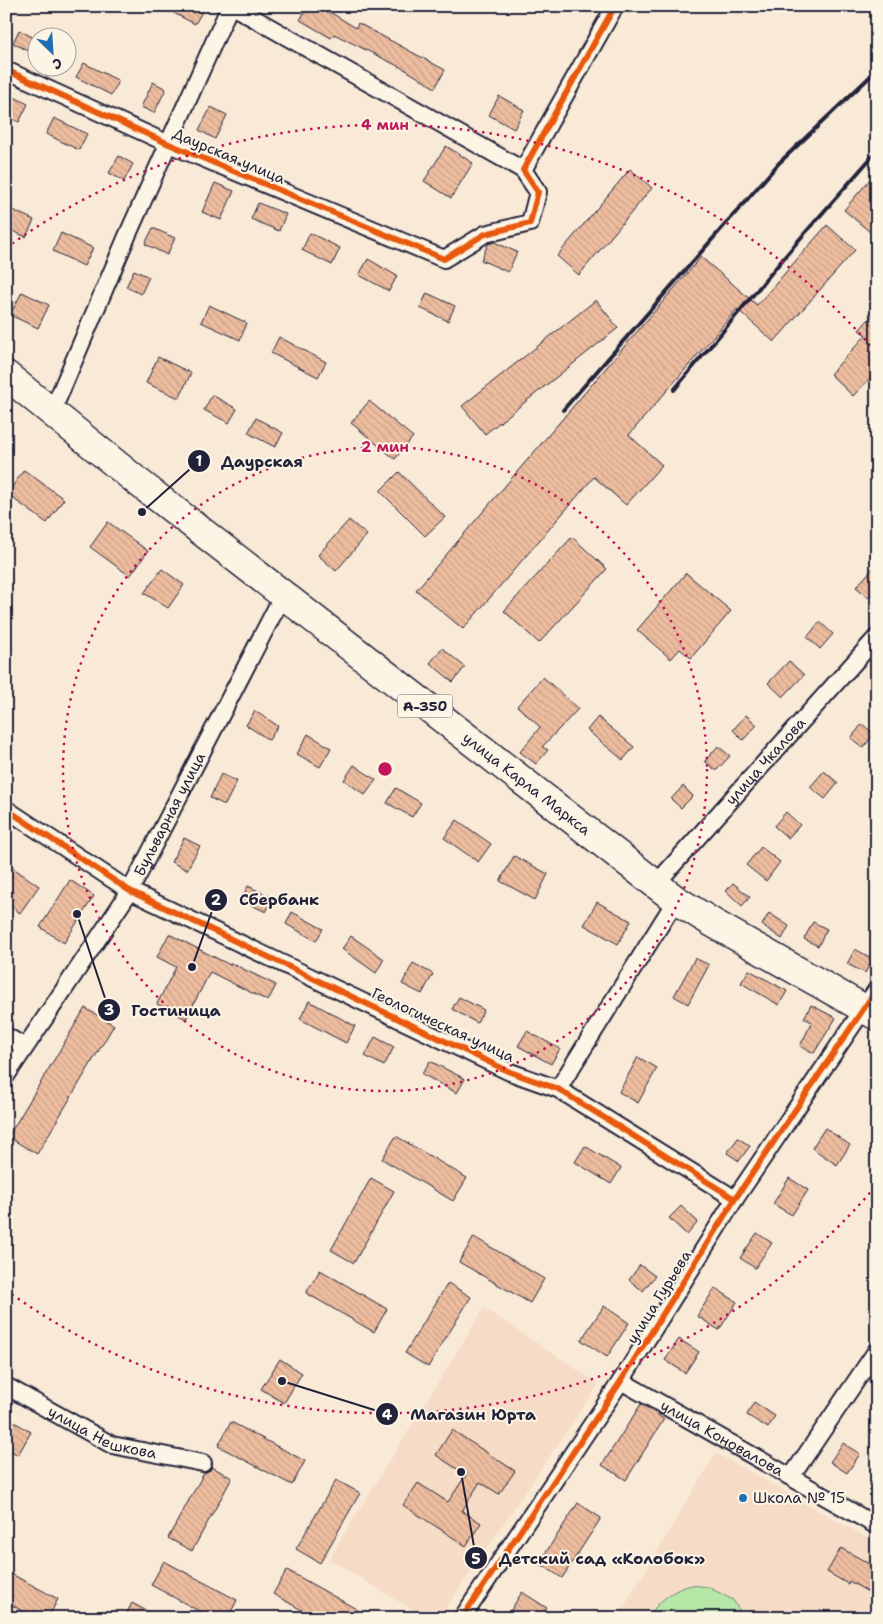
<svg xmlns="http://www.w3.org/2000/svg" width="883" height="1624" viewBox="0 0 883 1624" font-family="'Shantell Sans',sans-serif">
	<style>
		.built { fill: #f6dcc6 }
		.green { fill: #b6e7a7; stroke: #6c8471 }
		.building { fill: url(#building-back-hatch); stroke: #22223b }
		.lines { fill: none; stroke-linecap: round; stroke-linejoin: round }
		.street-casing { stroke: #22223b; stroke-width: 20 }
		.highway-casing { stroke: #22223b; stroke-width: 31 }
		.street { stroke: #fcf5e5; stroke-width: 16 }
		.highway { stroke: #fcf5e5; stroke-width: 28 }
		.rail { stroke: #22223b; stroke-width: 4 }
		.cycleway-casing { stroke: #fcf5e5; stroke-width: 9 }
		.cycleway { stroke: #e8590c; stroke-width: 6 }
		.ring { fill: none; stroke: #c2185b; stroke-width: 2.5; stroke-dasharray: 2.5 5 }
		.poi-dot { fill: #1f6fb2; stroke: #fcf5e5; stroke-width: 2 }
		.labels { text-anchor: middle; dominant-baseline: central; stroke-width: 4; stroke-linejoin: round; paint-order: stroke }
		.shield { fill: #fcf5e5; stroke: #63616e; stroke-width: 1 }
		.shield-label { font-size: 14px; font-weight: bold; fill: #22223b }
		.street-label { font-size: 15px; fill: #22223b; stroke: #fcf5e5 }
		.poi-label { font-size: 15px; fill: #22223b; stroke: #fcf5e5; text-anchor: start }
		.centre { fill: #c2185b; stroke: #fcf5e5; stroke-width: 2.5 }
		.ring-label { font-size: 15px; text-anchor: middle; font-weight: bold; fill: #c2185b; stroke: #fcf5e5; stroke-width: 4; stroke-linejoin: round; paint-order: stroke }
		.leader { fill: none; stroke: #22223b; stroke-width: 2 }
		.callout-dot { fill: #22223b; stroke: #fcf5e5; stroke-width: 2 }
		.mark-label { font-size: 15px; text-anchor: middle; font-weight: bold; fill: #fff }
		.callout-label { font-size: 16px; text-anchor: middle; font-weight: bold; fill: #22223b; stroke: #fcf5e5; stroke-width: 4; stroke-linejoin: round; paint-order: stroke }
	</style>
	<defs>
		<pattern id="building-back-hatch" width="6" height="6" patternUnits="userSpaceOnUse" patternTransform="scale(1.25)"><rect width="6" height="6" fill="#eebd9f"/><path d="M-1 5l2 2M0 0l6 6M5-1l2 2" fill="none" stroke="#cca28a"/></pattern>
	</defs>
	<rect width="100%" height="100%" fill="#f9ead7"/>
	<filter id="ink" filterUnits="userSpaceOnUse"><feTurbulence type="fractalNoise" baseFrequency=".02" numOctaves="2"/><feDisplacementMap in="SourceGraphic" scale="10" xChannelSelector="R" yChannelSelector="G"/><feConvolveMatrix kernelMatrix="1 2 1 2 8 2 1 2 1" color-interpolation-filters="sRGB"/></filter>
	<g filter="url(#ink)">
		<path class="built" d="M 484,1308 L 599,1384 L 439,1618 L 426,1618 L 329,1559 Z
			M 716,1453 L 877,1543 L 877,1618 L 617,1618 Z"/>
		<path class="green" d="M 692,1585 L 708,1587 L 733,1600 L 744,1618 L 648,1618 C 658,1601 673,1589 692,1585 Z"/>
		<path class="building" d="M 160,6 L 195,6 L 203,10 L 195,24 Z
			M 308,6 L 320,6 L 356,28 L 358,23 L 445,70 L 435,88 L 406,70 L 334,34 L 331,38 L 300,20 Z
			M 19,30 L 38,40 L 38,56 L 13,43 Z
			M 84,63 L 119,81 L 111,95 L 76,77 Z
			M 153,82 L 166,89 L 154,113 L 141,107 Z
			M 6,93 L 28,104 L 19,122 L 6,116 Z
			M 499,96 L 524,110 L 514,129 L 489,115 Z
			M 211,107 L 227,115 L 215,139 L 199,130 Z
			M 54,118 L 87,134 L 79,150 L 46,134 Z
			M 446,146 L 473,163 L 451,198 L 424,181 Z
			M 119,156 L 133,164 L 124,181 L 109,173 Z
			M 630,169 L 652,188 L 579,275 L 557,256 Z
			M 877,171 L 877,238 L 844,210 Z
			M 215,183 L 234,191 L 221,220 L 202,212 Z
			M 258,203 L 286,214 L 279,231 L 251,219 Z
			M 6,207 L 34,220 L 26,237 L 6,228 Z
			M 827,225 L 855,250 L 774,342 L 737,309 L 629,435 L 662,465 L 626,505 L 594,477 L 463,629 L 416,590 L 701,257 L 757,305 Z
			M 153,228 L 175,238 L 167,255 L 145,244 Z
			M 61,233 L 93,248 L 84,266 L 53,251 Z
			M 310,233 L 340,248 L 332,265 L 302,250 Z
			M 494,242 L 517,252 L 508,272 L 481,260 L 488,244 Z
			M 368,259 L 397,276 L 389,291 L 359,275 Z
			M 134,270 L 149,277 L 141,294 L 126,287 Z
			M 22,292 L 49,305 L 38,328 L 10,315 Z
			M 427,293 L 455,306 L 448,321 L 420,308 Z
			M 596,300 L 618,328 L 485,434 L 462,406 Z
			M 209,305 L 247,323 L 240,340 L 201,322 Z
			M 877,310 L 877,371 L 853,396 L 830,374 L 866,335 L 859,330 Z
			M 279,337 L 326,362 L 318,377 L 271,353 Z
			M 158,357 L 191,373 L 179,398 L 146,383 Z
			M 212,395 L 237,409 L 229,423 L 204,410 Z
			M 369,401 L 413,437 L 395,459 L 351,423 Z
			M 256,418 L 283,433 L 275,447 L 248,433 Z
			M 24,470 L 64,499 L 47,523 L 7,494 Z
			M 399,472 L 445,517 L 425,536 L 380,491 Z
			M 349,520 L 367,535 L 336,571 L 318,555 Z
			M 108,522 L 148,551 L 130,576 L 90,547 Z
			M 572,537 L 607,569 L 539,643 L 504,611 Z
			M 877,564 L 877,589 L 869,598 L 856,587 Z
			M 162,569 L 184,585 L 168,608 L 144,593 Z
			M 686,573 L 731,611 L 691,658 L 680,649 L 671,659 L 637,630 Z
			M 820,622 L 833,634 L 820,649 L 807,637 Z
			M 442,648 L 465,667 L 453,682 L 430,663 Z
			M 789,661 L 804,675 L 783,697 L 768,683 Z
			M 543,677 L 578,709 L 542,747 L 548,750 L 536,764 L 520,752 L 540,727 L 517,706 Z
			M 255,711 L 278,726 L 269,740 L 246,725 Z
			M 746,715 L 757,725 L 743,740 L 733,730 Z
			M 598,717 L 634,747 L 623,760 L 587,730 Z
			M 862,724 L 874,734 L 863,748 L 851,738 Z
			M 308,734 L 331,748 L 320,767 L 297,754 Z
			M 718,746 L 730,756 L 716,771 L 705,761 Z
			M 354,765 L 376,780 L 365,795 L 344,780 Z
			M 824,771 L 838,783 L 825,799 L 810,787 Z
			M 221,774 L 237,781 L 225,805 L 210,798 Z
			M 683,786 L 693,796 L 681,808 L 671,799 Z
			M 396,788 L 421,803 L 412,817 L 387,803 Z
			M 786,812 L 800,825 L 788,838 L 774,826 Z
			M 457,820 L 491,844 L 478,862 L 444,838 Z
			M 184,838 L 200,846 L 187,870 L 171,862 Z
			M 761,847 L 780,862 L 766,881 L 746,865 Z
			M 514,856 L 548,874 L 535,900 L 500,881 Z
			M 6,863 L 39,886 L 20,913 L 6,903 Z
			M 70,880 L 94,896 L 64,943 L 40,927 Z
			M 733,883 L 750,897 L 742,906 L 726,891 Z
			M 248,886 L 273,898 L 266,912 L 241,900 Z
			M 597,902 L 631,921 L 618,944 L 584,925 Z
			M 292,912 L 323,929 L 316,941 L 286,924 Z
			M 769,913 L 789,926 L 782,939 L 762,925 Z
			M 813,922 L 827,929 L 818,946 L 804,939 Z
			M 169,934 L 230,965 L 231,963 L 276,985 L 268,1001 L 210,972 L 186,1019 L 157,1004 L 176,967 L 157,957 Z
			M 351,936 L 384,959 L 376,973 L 342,949 Z
			M 855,949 L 873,959 L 865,973 L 847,964 Z
			M 695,958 L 709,965 L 688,1004 L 674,996 Z
			M 413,963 L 433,974 L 422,994 L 402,984 Z
			M 749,970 L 787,991 L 779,1005 L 741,983 Z
			M 459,997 L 484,1010 L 477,1023 L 452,1009 Z
			M 309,1001 L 355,1026 L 346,1043 L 300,1019 Z
			M 811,1005 L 836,1018 L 814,1053 L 800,1046 L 812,1022 L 804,1018 Z
			M 85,1008 L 114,1025 L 37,1154 L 8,1137 Z
			M 527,1031 L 560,1049 L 551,1064 L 518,1046 Z
			M 375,1037 L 394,1047 L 384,1066 L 365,1056 Z
			M 638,1057 L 657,1068 L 638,1103 L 619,1092 Z
			M 430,1061 L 465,1079 L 457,1093 L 422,1074 Z
			M 825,1128 L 850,1145 L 837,1165 L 812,1148 Z
			M 396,1136 L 467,1178 L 453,1201 L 382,1159 Z
			M 738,1138 L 750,1146 L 739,1161 L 727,1153 Z
			M 585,1146 L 621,1168 L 611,1184 L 575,1162 Z
			M 371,1178 L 394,1191 L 354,1263 L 331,1250 Z
			M 789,1178 L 808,1190 L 792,1215 L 773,1204 Z
			M 681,1206 L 698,1222 L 687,1235 L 669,1218 Z
			M 757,1233 L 772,1243 L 755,1268 L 740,1258 Z
			M 474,1237 L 544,1279 L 530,1303 L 459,1262 Z
			M 640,1265 L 655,1276 L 643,1291 L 629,1280 Z
			M 320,1270 L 387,1309 L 374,1332 L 306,1293 Z
			M 448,1283 L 471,1297 L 428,1367 L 405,1353 Z
			M 715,1288 L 737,1302 L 719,1330 L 697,1316 Z
			M 604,1306 L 629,1323 L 607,1357 L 581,1340 Z
			M 679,1339 L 699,1352 L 685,1373 L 665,1360 Z
			M 280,1359 L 302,1373 L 284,1403 L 261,1389 Z
			M 754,1402 L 775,1416 L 768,1428 L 747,1415 Z
			M 641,1404 L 664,1419 L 626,1480 L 602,1465 Z
			M 6,1417 L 31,1432 L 18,1455 L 6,1448 Z
			M 231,1422 L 305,1461 L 292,1485 L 218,1446 Z
			M 452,1430 L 515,1471 L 499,1494 L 480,1482 L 462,1511 L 481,1523 L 466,1546 L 403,1505 L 418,1483 L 448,1502 L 466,1475 L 436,1455 Z
			M 843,1443 L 860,1454 L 847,1473 L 830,1462 Z
			M 212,1467 L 232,1478 L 192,1551 L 168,1538 L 204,1473 L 210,1470 Z
			M 336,1480 L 360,1493 L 320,1563 L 296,1549 Z
			M 578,1503 L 601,1518 L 562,1578 L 539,1563 Z
			M 841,1548 L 877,1568 L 877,1597 L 849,1581 L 848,1584 L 827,1572 Z
			M 164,1561 L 237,1600 L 228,1618 L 212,1618 L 151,1585 Z
			M 287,1570 L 358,1610 L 353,1618 L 316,1618 L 273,1594 Z
			M 6,1571 L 58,1599 L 48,1618 L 35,1618 L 6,1602 Z
			M 522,1592 L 547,1608 L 541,1618 L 506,1618 Z
			M 132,1603 L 160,1618 L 124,1618 Z"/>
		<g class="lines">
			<g class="street-casing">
				<g id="street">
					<path d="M 232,6 L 523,170"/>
					<path d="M 6,70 L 169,144 L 444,259 L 485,234 L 530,223 L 538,192 L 523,170 L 615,6"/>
					<path d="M 52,412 L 128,234 L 230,6"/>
					<path d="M 6,809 L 130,891 L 510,1072 L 558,1089 L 735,1199"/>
					<path id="s1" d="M 655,885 L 877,637"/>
					<path d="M 6,1036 L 25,1047"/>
					<path id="s2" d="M 6,1076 L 130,891 L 283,595"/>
					<path d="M 558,1089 L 676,900"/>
					<path id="s3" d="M 621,1381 L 877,1526"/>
					<path id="s4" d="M 6,1386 L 112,1445 L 203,1463"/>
					<path d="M 791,1477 L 877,1350"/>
					<path d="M 462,1618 L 621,1381 L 735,1199 L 877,989"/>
				</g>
			</g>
			<g class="highway-casing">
				<g id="highway">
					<path id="s5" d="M 6,375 L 138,482 L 676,900 L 713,923 L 877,1016"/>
				</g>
			</g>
			<use href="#street" class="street"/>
			<use href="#highway" class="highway"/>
			<path class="rail" d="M 674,390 L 798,241 L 877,151
				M 563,410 L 779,163 L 877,70"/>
			<g class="cycleway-casing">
				<path id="cycleway" d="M 6,70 L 169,144 L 444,259 L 485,234 L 530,223 L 538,192 L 523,170 L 615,6
					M 6,809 L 130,891 L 510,1072 L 558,1089 L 735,1199
					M 462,1618 L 621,1381 L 735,1199 L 877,989"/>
			</g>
			<use href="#cycleway" class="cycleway"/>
		</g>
	</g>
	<g class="ring">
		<circle cx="385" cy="769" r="322"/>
		<path d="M875 1187A644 644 0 0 1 6 1290M6 248A644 644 0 0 1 875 351"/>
	</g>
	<circle class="poi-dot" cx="743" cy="1498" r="5"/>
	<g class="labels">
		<rect class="shield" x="397.5" y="694.5" width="55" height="23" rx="4"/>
		<g class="shield-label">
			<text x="425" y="706">А-350</text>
		</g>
		<g class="street-label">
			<text transform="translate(229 156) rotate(23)">Даурская улица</text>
			<text stroke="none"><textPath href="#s1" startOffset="166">улица Чкалова</textPath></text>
			<text stroke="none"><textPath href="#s5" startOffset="662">улица Карла Маркса</textPath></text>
			<text stroke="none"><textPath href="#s2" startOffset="309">Бульварная улица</textPath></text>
			<text transform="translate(443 1025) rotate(25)">Геологическая улица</text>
			<text transform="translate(659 1297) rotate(-58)">улица Гурьева</text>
			<text stroke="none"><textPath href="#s4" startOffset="108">улица Нешкова</textPath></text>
			<text stroke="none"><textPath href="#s3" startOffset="116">улица Коновалова</textPath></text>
		</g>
		<g class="poi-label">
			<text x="753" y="1498">Школа № 15</text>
		</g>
	</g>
	<circle cx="385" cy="769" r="8" class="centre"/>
	<g class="ring-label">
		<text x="385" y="130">4 мин</text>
		<text x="385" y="452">2 мин</text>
	</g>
	<path class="leader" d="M142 512L199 461M192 967L216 900M77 914L109 1010M282 1381L387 1414M461 1472L476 1558"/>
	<g class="callout-dot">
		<circle cx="142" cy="512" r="5"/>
		<circle cx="192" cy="967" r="5"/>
		<circle cx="77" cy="914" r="5"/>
		<circle cx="282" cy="1381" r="5"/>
		<circle cx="461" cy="1472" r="5"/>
		<circle cx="199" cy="461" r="12"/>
		<circle cx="216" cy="900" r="12"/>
		<circle cx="109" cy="1010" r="12"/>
		<circle cx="387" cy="1414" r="12"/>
		<circle cx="476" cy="1558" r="12"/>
	</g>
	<g class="mark-label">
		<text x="199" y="466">1</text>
		<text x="216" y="905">2</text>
		<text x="109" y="1015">3</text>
		<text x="387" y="1420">4</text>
		<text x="476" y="1564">5</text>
	</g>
	<g class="callout-label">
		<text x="262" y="467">Даурская</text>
		<text x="279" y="905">Сбербанк</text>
		<text x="176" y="1016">Гостиница</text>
		<text x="473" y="1420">Магазин Юрта</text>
		<text x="602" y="1564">Детский сад «Колобок»</text>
	</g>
	<rect width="883" height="1624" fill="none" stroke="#fcf5e5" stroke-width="25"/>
	<rect x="12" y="12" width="858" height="1599" fill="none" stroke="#22223b" stroke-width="2" filter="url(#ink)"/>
	<g transform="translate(52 52) rotate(155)"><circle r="24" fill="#fcf5e5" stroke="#a5a1a1"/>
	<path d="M0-4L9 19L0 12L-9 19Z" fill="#1f6fb2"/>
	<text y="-8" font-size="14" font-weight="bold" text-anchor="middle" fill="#22223b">С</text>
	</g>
</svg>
